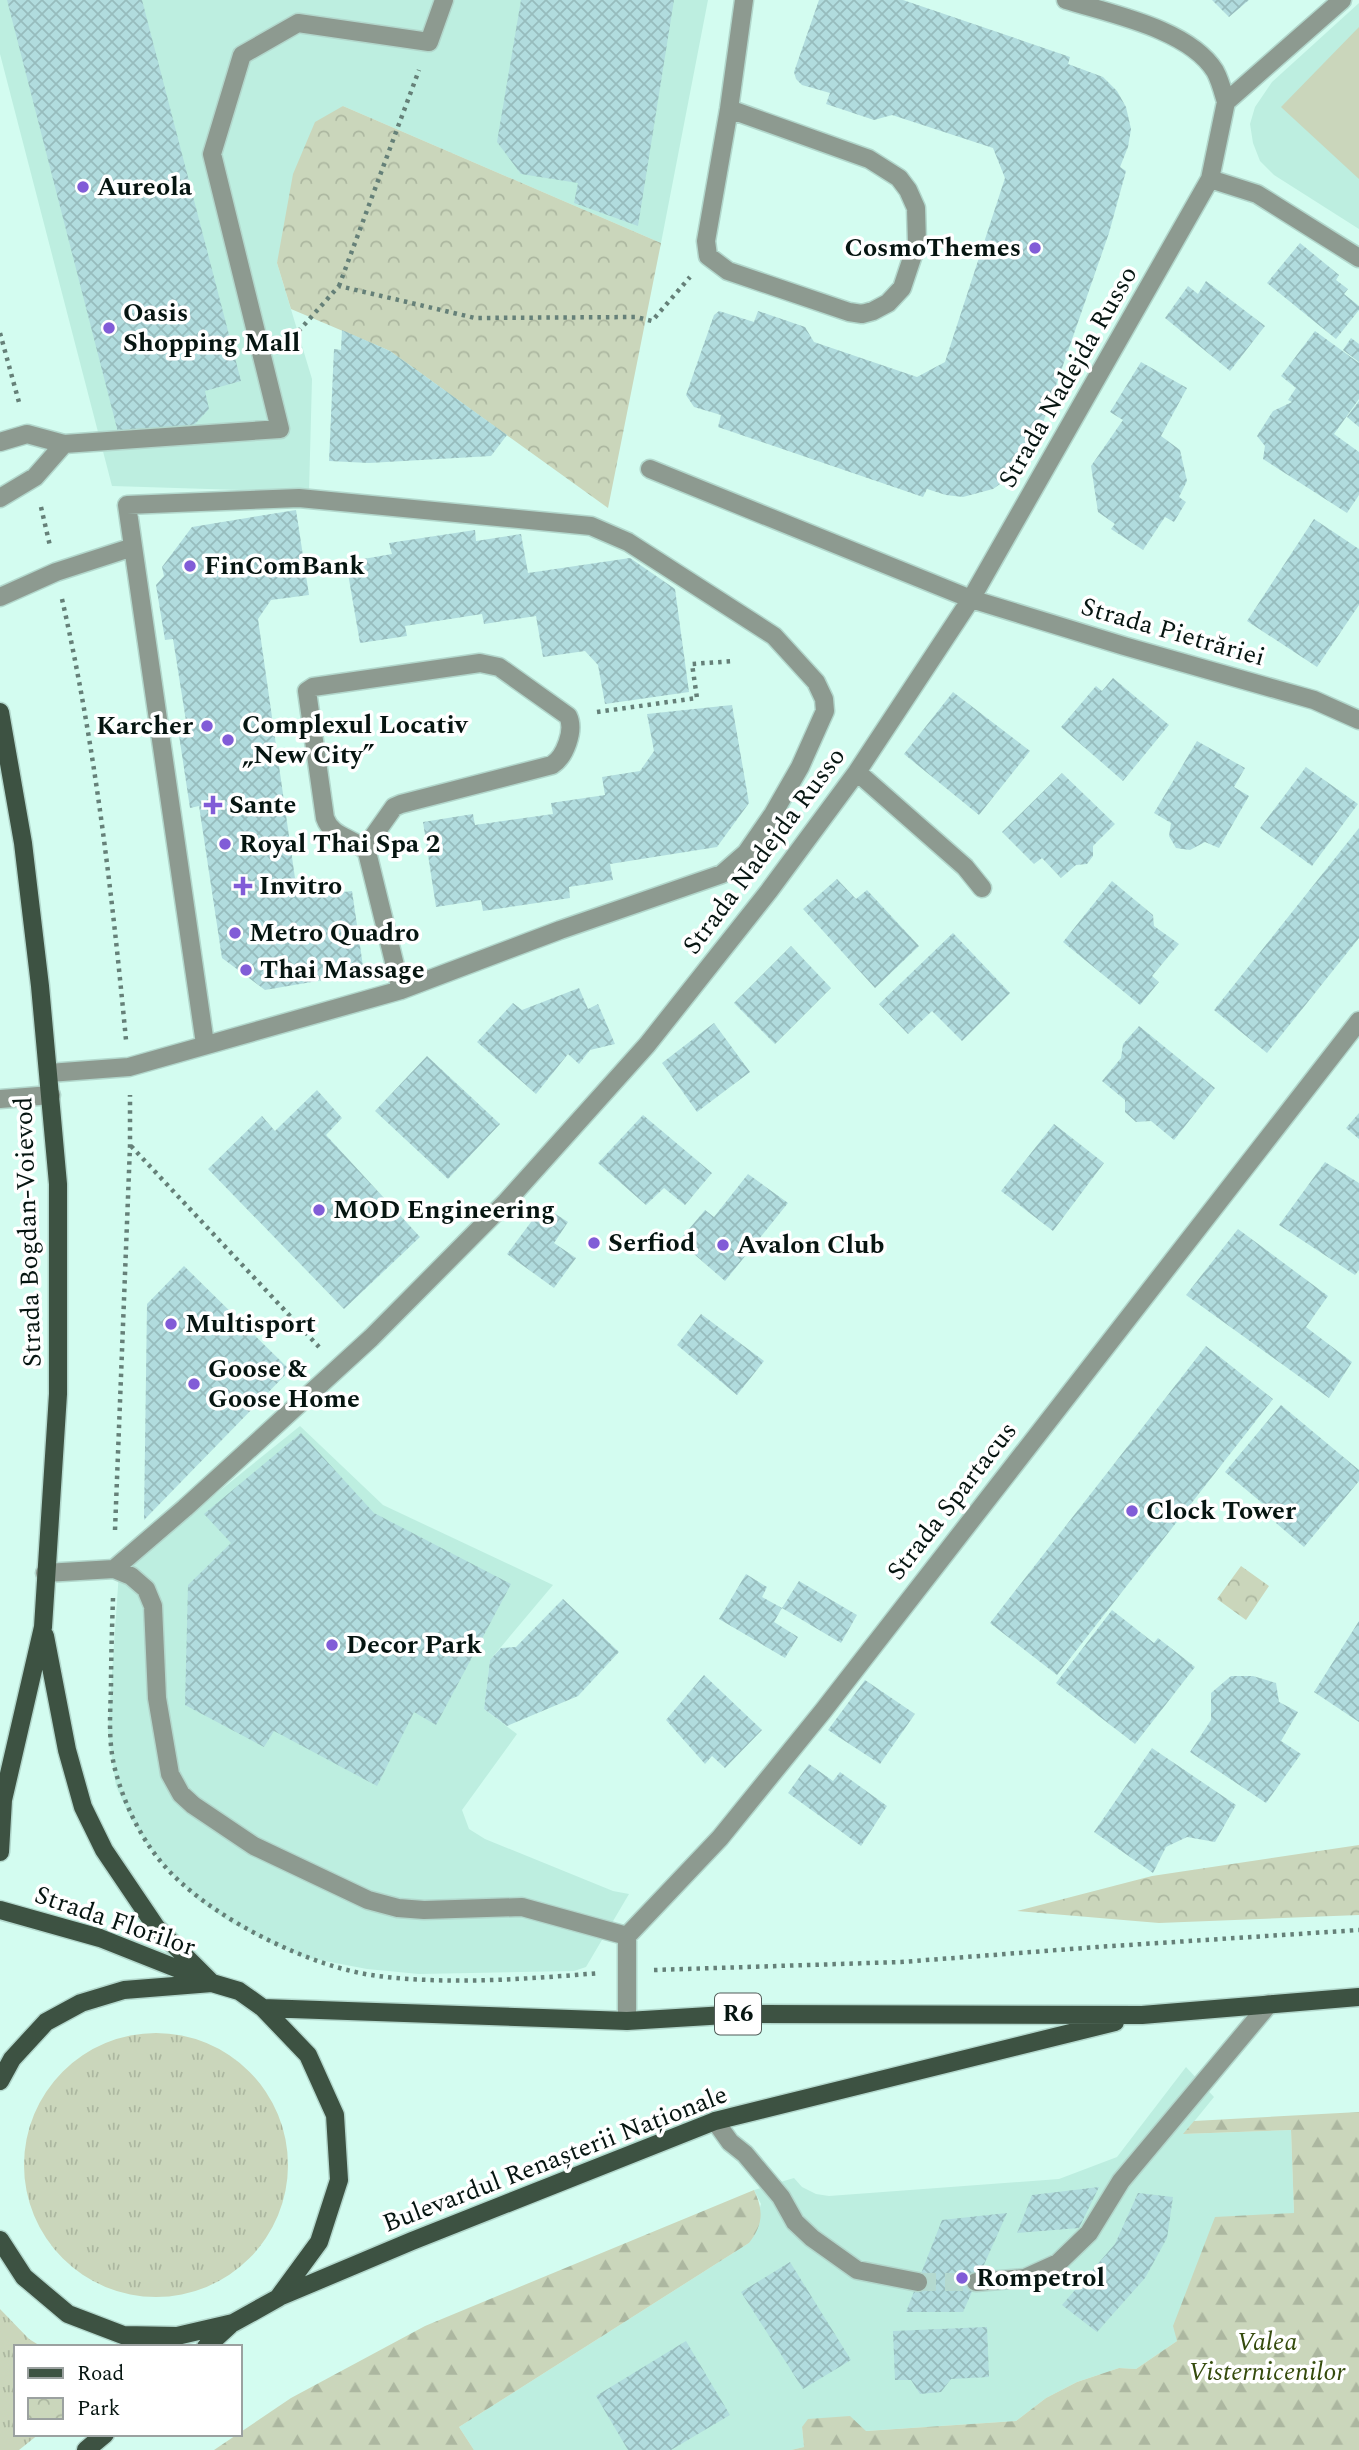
<svg xmlns="http://www.w3.org/2000/svg" width="1359" height="2450" viewBox="0 0 1359 2450" font-family="Spectral,serif">
	<style>
		.built { fill: #bdeee0 }
		.grass { fill: url(#grass-tufts) }
		.forest { fill: url(#forest-firs) }
		.park { fill: url(#park-crowns) }
		.pitch { fill: #cad6bb }
		.building { fill: url(#building-cross-hatch) }
		.lines { fill: none; stroke-linecap: round; stroke-linejoin: round }
		.minor-tunnel { stroke: #b4d9cf; stroke-width: 18; stroke-dasharray: 18 9; stroke-linecap: butt }
		.minor-casing { stroke: #b2d7cc; stroke-width: 21 }
		.major-casing { stroke: #b2d7cc; stroke-width: 21 }
		.path { stroke: #658078; stroke-width: 4.5; stroke-dasharray: 3.5 5; stroke-linecap: butt }
		.minor { stroke: #8d9a90; stroke-width: 18 }
		.major { stroke: #3d5242; stroke-width: 18 }
		.poi-dot { fill: #815cd7; stroke: #fff; stroke-width: 2.5 }
		.labels { text-anchor: middle; dominant-baseline: central; stroke-width: 7; stroke-linejoin: round; paint-order: stroke }
		.shield { fill: #fff; stroke: #515b58; stroke-width: 2 }
		.shield-label { font-size: 24px; font-weight: bold; fill: #061511 }
		.poi-label { font-size: 26px; font-weight: bold; fill: #061511; stroke: #fff; text-anchor: start }
		.street-label { font-size: 26px; fill: #061511; stroke: #fff }
		.park-label { font-size: 26px; font-style: italic; fill: #354b0d; stroke: #fff }
	</style>
	<defs>
		<pattern id="grass-tufts" width="24" height="20" patternUnits="userSpaceOnUse" patternTransform="scale(1.75)"><rect width="24" height="20" fill="#cad6bb"/><path d="M3 7l-1-3M5 7V3M7 7l1-3M15 17l-1-3M17 17v-4M19 17l1-3" fill="none" stroke="#acb7a0"/></pattern>
		<pattern id="forest-firs" width="22" height="20" patternUnits="userSpaceOnUse" patternTransform="scale(1.75)"><rect width="22" height="20" fill="#cad6bb"/><path d="M5 1l3.5 6h-7zM16 11l3.5 6h-7z" fill="#acb7a0"/></pattern>
		<pattern id="park-crowns" width="20" height="18" patternUnits="userSpaceOnUse" patternTransform="scale(1.75)"><rect width="20" height="18" fill="#cad6bb"/><path d="M2 6a3 3 0 1 1 6 0M12 15a3 3 0 1 1 6 0" fill="none" stroke="#acb7a0"/></pattern>
		<pattern id="building-cross-hatch" width="8" height="8" patternUnits="userSpaceOnUse" patternTransform="scale(1.75)"><rect width="8" height="8" fill="#b1dcde"/><path d="M0 0l8 8M0 8l8-8" fill="none" stroke="#97bcbd"/></pattern>
	</defs>
	<rect width="100%" height="100%" fill="#d3fcf0"/>
	<path class="built" d="M 0,0 L 708,0 L 661,243 L 343,106 L 277,263 L 312,379 L 309,492 L 112,486 L 0,54 Z
		M 1359,3 L 1359,229 L 1274,175 L 1260,161 L 1253,143 L 1250,124 L 1255,107 L 1272,82 Z
		M 300,1426 L 383,1505 L 553,1585 L 490,1660 L 484,1709 L 517,1734 L 462,1810 L 469,1829 L 485,1839 L 613,1891 L 629,1894 L 586,1967 L 574,1971 L 419,1974 L 367,1969 L 304,1957 L 271,1943 L 231,1923 L 198,1900 L 168,1870 L 146,1843 L 129,1815 L 116,1786 L 108,1731 L 119,1572 Z
		M 1186,2067 L 1214,2097 L 1184,2134 L 1291,2130 L 1294,2213 L 1177,2341 L 1136,2369 L 1119,2368 L 1077,2382 L 1046,2398 L 1016,2421 L 865,2431 L 802,2427 L 804,2447 L 791,2450 L 474,2450 L 459,2427 L 749,2243 L 761,2204 L 754,2190 L 794,2178 L 802,2187 L 816,2194 L 829,2196 L 1059,2179 L 1117,2157 Z"/>
	<path class="grass" d="M24 2165a132 132 0 1 1 264 0a132 132 0 1 1-264 0Z
		M 0,2309 L 29,2339 L 42,2347 L 16,2347 L 16,2434 L 39,2434 L 19,2450 L 0,2450 Z"/>
	<path class="forest" d="M 1359,2112 L 1359,2450 L 791,2450 L 804,2447 L 802,2427 L 808,2419 L 850,2416 L 866,2431 L 1016,2421 L 1046,2398 L 1077,2382 L 1119,2368 L 1136,2369 L 1177,2341 L 1173,2326 L 1215,2217 L 1294,2213 L 1291,2130 L 1183,2134 L 1194,2121 Z
		M 754,2190 C 764,2211 763,2225 749,2243 L 459,2427 L 474,2450 L 214,2450 L 291,2398 L 425,2326 Z"/>
	<path class="park" d="M 343,106 L 661,243 L 608,508 L 390,351 L 291,309 L 277,263 L 293,174 L 315,122 Z
		M 1241,1566 L 1269,1586 L 1246,1620 L 1217,1599 Z
		M 1359,1845 L 1359,1915 L 1159,1923 L 1017,1911 L 1152,1876 Z"/>
	<path class="pitch" d="M 1359,27 L 1359,179 L 1281,107 Z"/>
	<path class="building" d="M 7,0 L 142,0 L 241,381 L 205,391 L 209,409 L 195,424 L 121,444 Z
		M 521,0 L 674,0 L 638,226 L 574,203 L 578,183 L 521,174 L 497,142 Z
		M 819,0 L 903,0 L 1009,36 L 1070,57 L 1068,64 L 1103,77 L 1117,91 L 1126,107 L 1131,129 L 1128,147 L 1120,167 L 1126,171 L 1109,233 L 1037,440 L 1029,438 L 1017,467 L 1007,479 L 993,489 L 963,497 L 946,495 L 927,489 L 923,497 L 718,427 L 721,415 L 694,407 L 686,395 L 714,315 L 719,311 L 754,322 L 758,311 L 805,327 L 814,342 L 917,377 L 945,362 L 1005,178 L 993,148 L 892,115 L 874,120 L 826,104 L 830,93 L 802,85 L 796,79 L 794,72 Z
		M 1212,0 L 1249,0 L 1229,17 Z
		M 1300,243 L 1339,275 L 1336,280 L 1348,289 L 1344,294 L 1359,306 L 1359,310 L 1336,339 L 1267,283 Z
		M 1206,281 L 1265,326 L 1230,371 L 1165,318 L 1188,286 L 1198,294 Z
		M 342,330 L 390,351 L 507,435 L 491,456 L 369,463 L 329,461 L 334,349 L 341,350 Z
		M 1315,331 L 1359,363 L 1359,399 L 1334,434 L 1359,452 L 1359,495 L 1347,513 L 1263,459 L 1265,446 L 1257,436 L 1273,411 L 1292,402 L 1288,400 L 1296,388 L 1281,376 Z
		M 1351,338 L 1359,344 L 1359,362 L 1343,350 Z
		M 1141,362 L 1187,388 L 1161,436 L 1180,450 L 1187,481 L 1179,497 L 1186,502 L 1174,522 L 1165,517 L 1143,550 L 1111,529 L 1115,524 L 1098,512 L 1091,466 L 1123,420 L 1110,412 Z
		M 1359,401 L 1359,427 L 1347,417 Z
		M 296,510 L 309,595 L 271,600 L 258,619 L 295,878 L 317,895 L 352,891 L 364,973 L 265,990 L 222,958 L 199,806 L 190,808 L 177,722 L 186,721 L 173,639 L 165,640 L 156,585 L 164,576 L 162,567 L 192,527 Z
		M 1314,519 L 1359,549 L 1359,605 L 1317,667 L 1247,621 Z
		M 475,530 L 476,541 L 521,534 L 528,573 L 630,558 L 675,589 L 689,692 L 605,704 L 598,665 L 585,651 L 543,657 L 536,616 L 484,624 L 482,614 L 405,626 L 407,636 L 360,643 L 346,562 L 392,554 L 389,543 Z
		M 1113,678 L 1169,725 L 1123,781 L 1061,727 L 1096,686 L 1102,691 Z
		M 953,692 L 1030,751 L 979,815 L 904,754 Z
		M 732,705 L 749,803 L 717,847 L 610,864 L 613,880 L 569,887 L 570,898 L 483,911 L 481,900 L 436,907 L 423,822 L 473,814 L 475,825 L 553,814 L 551,803 L 605,795 L 602,777 L 640,771 L 654,751 L 647,714 Z
		M 1197,741 L 1245,768 L 1234,787 L 1249,796 L 1219,848 L 1205,842 L 1190,850 L 1176,848 L 1169,836 L 1171,823 L 1154,813 Z
		M 1306,767 L 1358,804 L 1312,866 L 1260,828 Z
		M 1062,773 L 1115,824 L 1093,846 L 1093,856 L 1087,864 L 1076,865 L 1061,878 L 1042,858 L 1034,864 L 1002,832 Z
		M 1359,828 L 1359,938 L 1267,1053 L 1214,1010 Z
		M 837,879 L 856,899 L 867,890 L 919,946 L 875,988 L 803,909 Z
		M 1112,881 L 1153,915 L 1154,926 L 1179,944 L 1152,976 L 1159,982 L 1140,1005 L 1063,942 Z
		M 953,933 L 1010,993 L 962,1041 L 932,1011 L 908,1034 L 879,1004 Z
		M 791,946 L 831,988 L 775,1044 L 734,1003 Z
		M 579,988 L 588,1009 L 598,1004 L 615,1044 L 590,1050 L 579,1064 L 568,1054 L 536,1094 L 477,1042 L 513,1003 L 522,1010 Z
		M 714,1023 L 750,1072 L 697,1112 L 662,1063 Z
		M 1139,1026 L 1215,1088 L 1174,1140 L 1151,1121 L 1136,1122 L 1125,1112 L 1125,1100 L 1102,1081 L 1121,1058 L 1123,1044 Z
		M 427,1056 L 500,1124 L 448,1179 L 375,1111 Z
		M 317,1090 L 342,1118 L 326,1135 L 420,1237 L 344,1309 L 208,1169 L 262,1116 L 275,1131 Z
		M 1359,1113 L 1359,1139 L 1346,1128 Z
		M 643,1115 L 712,1173 L 685,1205 L 664,1188 L 646,1205 L 598,1163 Z
		M 1054,1124 L 1104,1163 L 1053,1231 L 1001,1191 Z
		M 1325,1162 L 1359,1183 L 1359,1270 L 1355,1275 L 1279,1225 Z
		M 748,1174 L 788,1203 L 725,1281 L 679,1241 L 705,1210 L 714,1217 Z
		M 543,1206 L 568,1222 L 554,1243 L 576,1258 L 554,1288 L 507,1254 Z
		M 1238,1229 L 1328,1296 L 1306,1327 L 1352,1362 L 1329,1398 L 1186,1295 Z
		M 184,1266 L 290,1370 L 144,1520 L 147,1304 Z
		M 701,1314 L 764,1361 L 737,1395 L 677,1345 Z
		M 1206,1346 L 1273,1399 L 1057,1675 L 990,1623 Z
		M 1281,1405 L 1359,1470 L 1359,1481 L 1304,1547 L 1276,1523 L 1280,1518 L 1225,1472 Z
		M 301,1433 L 374,1513 L 511,1584 L 436,1725 L 414,1712 L 377,1786 L 274,1731 L 264,1747 L 185,1705 L 188,1585 L 231,1543 L 204,1514 Z
		M 746,1574 L 767,1587 L 762,1597 L 782,1608 L 799,1581 L 857,1615 L 841,1643 L 782,1608 L 774,1622 L 798,1637 L 785,1658 L 719,1619 Z
		M 563,1599 L 619,1652 L 578,1696 L 507,1726 L 484,1709 L 490,1660 L 501,1648 L 516,1647 Z
		M 1112,1610 L 1154,1643 L 1158,1638 L 1195,1667 L 1135,1744 L 1056,1683 Z
		M 1359,1621 L 1359,1722 L 1314,1692 Z
		M 704,1675 L 762,1730 L 725,1768 L 712,1756 L 705,1764 L 666,1720 Z
		M 1231,1676 L 1253,1676 L 1276,1683 L 1279,1702 L 1298,1712 L 1281,1741 L 1301,1754 L 1266,1803 L 1190,1752 L 1211,1720 L 1211,1693 Z
		M 865,1680 L 915,1714 L 880,1764 L 828,1730 Z
		M 1152,1748 L 1236,1805 L 1215,1842 L 1187,1837 L 1166,1847 L 1153,1873 L 1094,1832 Z
		M 809,1764 L 833,1781 L 840,1772 L 887,1806 L 861,1846 L 788,1793 Z
		M 1099,2187 L 1079,2228 L 1017,2233 L 1032,2195 Z
		M 1138,2193 L 1173,2197 L 1167,2238 L 1145,2278 L 1097,2332 L 1062,2305 L 1115,2244 Z
		M 1007,2213 L 963,2312 L 906,2312 L 942,2220 Z
		M 790,2262 L 851,2360 L 803,2389 L 741,2292 Z
		M 987,2327 L 989,2377 L 951,2379 L 941,2392 L 920,2394 L 911,2380 L 895,2380 L 893,2331 Z
		M 686,2341 L 730,2415 L 671,2450 L 628,2450 L 596,2396 Z"/>
	<g class="lines">
		<path class="minor-tunnel" d="M 918,2282 L 976,2282"/>
		<g class="minor-casing">
			<path id="minor" d="M 1066,0 C 1111,14 1189,29 1215,71 C 1220,80 1223,92 1226,102
				M 729,109 L 869,159 L 899,178 L 908,190 L 916,208 L 917,243 L 902,288 L 888,303 L 873,311 L 862,314 L 849,312 L 728,271 L 708,256 L 706,241 L 729,109 L 744,0
				M 1210,179 L 1257,194 L 1359,258
				M 0,442 L 27,434 L 64,444 L 280,429 L 212,154 L 242,55 L 298,23 L 429,42 L 444,0
				M 650,469 L 971,599 L 1124,646 L 1314,700 L 1359,720
				M 0,498 L 35,477 L 64,444
				M 0,597 L 56,572 L 133,547
				M 857,772 L 965,867 L 982,888
				M 365,848 L 394,807 L 401,804 L 552,765 C 565,757 575,730 568,716 L 499,667 L 480,663 L 313,687 L 307,691 L 325,818 C 332,838 354,837 367,852 L 401,990
				M 49,1073 L 129,1067 L 401,990 L 560,930 L 722,874 L 746,853 L 773,814 L 800,767 L 825,711 L 824,699 L 816,682 L 774,636 L 628,542 L 591,526 L 299,498 L 127,505 L 205,1044
				M 0,1099 L 51,1095
				M 114,1569 L 131,1576 L 146,1589 L 153,1606 L 157,1698 L 170,1774 L 181,1794 L 193,1805 L 254,1846 L 368,1900 L 398,1908 L 424,1910 L 522,1907 L 627,1936
				M 45,1573 L 114,1569 L 185,1508 L 371,1338 L 506,1202 L 647,1045 L 769,891 L 857,772 L 971,599 L 1210,179 L 1226,102 L 1342,0
				M 627,2021 L 627,1936 L 720,1838 L 823,1711 L 1359,1021
				M 715,2121 L 730,2142 L 745,2154 L 781,2197 L 795,2222 L 812,2238 L 857,2270 L 918,2282
				M 976,2282 L 1025,2278 L 1058,2263 L 1089,2233 L 1121,2181 L 1269,2004"/>
		</g>
		<g class="major-casing">
			<path id="major" d="M 0,712 L 23,843 L 40,986 L 58,1184 L 58,1394 L 43,1627 L 3,1800 L 0,1852
				M 45,1636 L 67,1750 L 83,1807 L 104,1850 L 156,1927 L 212,1983
				M 0,1910 L 100,1938 L 206,1980
				M 263,2008 L 627,2021 L 742,2014 L 1142,2015 L 1359,1997
				M 0,2081 L 12,2059 L 46,2022 L 81,2003 L 124,1990 L 212,1983 L 239,1991 L 263,2008 L 308,2055 L 335,2115 L 339,2180 L 319,2242 L 278,2298 L 233,2323 L 177,2336 L 123,2335 L 68,2314 L 24,2277 L 0,2240
				M 279,2297 L 412,2241 L 715,2121 L 1115,2022
				M 206,2347 L 230,2325
				M 86,2450 L 105,2434"/>
		</g>
		<path class="path" d="M 339,286 L 419,70
			M 0,333 L 20,406
			M 287,344 L 339,286 L 475,318 L 636,317 L 652,321 L 690,277
			M 41,507 L 50,546
			M 62,599 C 95,744 112,893 126,1040
			M 597,712 L 697,698 L 692,664 L 735,661
			M 131,1146 L 319,1347
			M 115,1530 L 130,1146 L 130,1095
			M 113,1598 C 112,1628 111,1658 111,1688 C 110,1717 108,1745 116,1773 C 126,1809 145,1847 172,1874 C 218,1921 312,1968 378,1976 C 451,1985 527,1979 600,1973
			M 654,1970 L 901,1962 L 1097,1947 L 1359,1930"/>
		<use href="#minor" class="minor"/>
		<use href="#major" class="major"/>
	</g>
	<g class="poi-dot">
		<circle cx="83" cy="187" r="7"/>
		<circle cx="1035" cy="248" r="7"/>
		<circle cx="109" cy="328" r="7"/>
		<circle cx="190" cy="566" r="7"/>
		<circle cx="207" cy="726" r="7"/>
		<circle cx="228" cy="740" r="7"/>
		<path d="M209.5 794.5h7v7h7v7h-7v7h-7v-7h-7v-7h7z"/>
		<circle cx="225" cy="844" r="7"/>
		<path d="M239.5 875.5h7v7h7v7h-7v7h-7v-7h-7v-7h7z"/>
		<circle cx="235" cy="933" r="7"/>
		<circle cx="246" cy="970" r="7"/>
		<circle cx="319" cy="1210" r="7"/>
		<circle cx="594" cy="1243" r="7"/>
		<circle cx="723" cy="1245" r="7"/>
		<circle cx="171" cy="1324" r="7"/>
		<circle cx="194" cy="1384" r="7"/>
		<circle cx="1132" cy="1511" r="7"/>
		<circle cx="332" cy="1645" r="7"/>
		<circle cx="962" cy="2278" r="7"/>
	</g>
	<g class="labels">
		<rect class="shield" x="715" y="1993.5" width="46" height="41" rx="5"/>
		<g class="shield-label">
			<text x="738" y="2014">R6</text>
		</g>
		<g class="poi-label">
			<text x="97" y="187">Aureola</text>
			<text x="1021" y="248" text-anchor="end">CosmoThemes</text>
			<text x="123" y="313">Oasis<tspan x="123" dy="30">Shopping Mall</tspan></text>
			<text x="204" y="566">FinComBank</text>
			<text x="242" y="725">Complexul Locativ<tspan x="242" dy="30">„New City”</tspan></text>
			<text x="193" y="726" text-anchor="end">Karcher</text>
			<text x="229" y="805">Sante</text>
			<text x="239" y="844">Royal Thai Spa 2</text>
			<text x="259" y="886">Invitro</text>
			<text x="249" y="933">Metro Quadro</text>
			<text x="260" y="970">Thai Massage</text>
			<text x="333" y="1210">MOD Engineering</text>
			<text x="608" y="1243">Serfiod</text>
			<text x="737" y="1245">Avalon Club</text>
			<text x="185" y="1324">Multisport</text>
			<text x="208" y="1369">Goose &amp;<tspan x="208" dy="30">Goose Home</tspan></text>
			<text x="1146" y="1511">Clock Tower</text>
			<text x="346" y="1645">Decor Park</text>
			<text x="976" y="2278">Rompetrol</text>
		</g>
		<g class="street-label">
			<text transform="translate(1068 377) rotate(-60)">Strada Nadejda Russo</text>
			<text transform="translate(1173 632) rotate(16)">Strada Pietrăriei</text>
			<text transform="translate(764 851) rotate(-53)">Strada Nadejda Russo</text>
			<text transform="translate(28 1232) rotate(-92)">Strada Bogdan-Voievod</text>
			<text transform="translate(952 1501) rotate(-52)">Strada Spartacus</text>
			<text transform="translate(115 1921) rotate(19)">Strada Florilor</text>
			<text transform="translate(555 2159) rotate(-21)">Bulevardul Renașterii Naționale</text>
		</g>
		<g class="park-label">
			<text x="1267" y="2342">Valea<tspan x="1267" dy="30">Visternicenilor</tspan></text>
		</g>
	</g>
	<rect x="14" y="2345" width="228" height="91" fill="#ffffff" stroke="#9ba1a0" stroke-width="2"/>
	<rect x="28" y="2368" width="35" height="10" fill="#3d5242" stroke="#9ba1a0" stroke-width="2"/>
	<text x="77" y="2380" font-size="21" fill="#061511">Road</text>
	<rect x="28" y="2398" width="35" height="21" fill="url(#park-crowns)" stroke="#9ba1a0" stroke-width="2"/>
	<text x="77" y="2415" font-size="21" fill="#061511">Park</text>
</svg>
